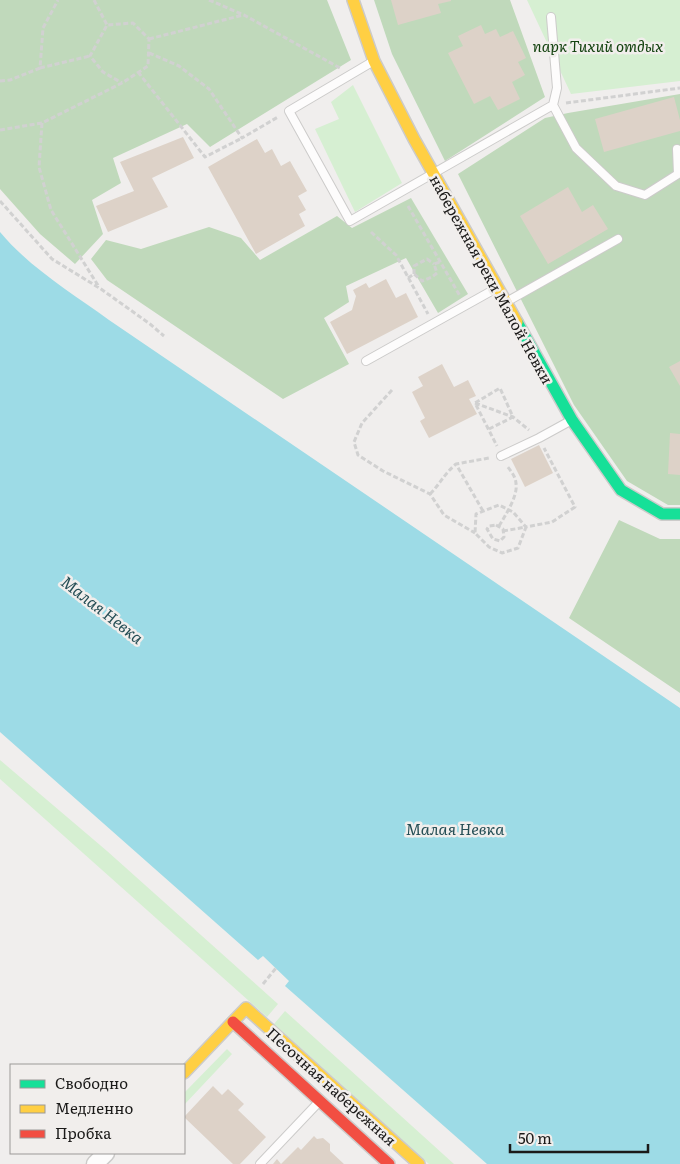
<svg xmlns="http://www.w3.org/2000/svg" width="680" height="1164" viewBox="0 0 680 1164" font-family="Literata,serif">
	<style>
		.green { fill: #d6efd2 }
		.forest { fill: #c0d9bb }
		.water { fill: #9ddbe6 }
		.building { fill: #ddd2c8 }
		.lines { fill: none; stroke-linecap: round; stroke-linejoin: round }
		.lane-casing { stroke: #cccbca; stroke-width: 10 }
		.street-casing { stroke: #cccbca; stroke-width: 19 }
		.fast-casing { stroke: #cccbca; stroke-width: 14 }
		.slow-casing { stroke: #cccbca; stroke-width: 14 }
		.jam-casing { stroke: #cccbca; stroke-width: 14 }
		.path { stroke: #d1d1d1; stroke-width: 3; stroke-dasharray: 5 2.5; stroke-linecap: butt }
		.lane { stroke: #fdfcfc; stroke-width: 8 }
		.street { stroke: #fdfcfc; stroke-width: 16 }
		.fast { stroke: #16e098; stroke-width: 11 }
		.slow { stroke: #ffcf43; stroke-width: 11 }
		.jam { stroke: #f24e42; stroke-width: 11 }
		.labels { text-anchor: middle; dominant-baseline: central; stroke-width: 5; stroke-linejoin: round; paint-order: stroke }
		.park-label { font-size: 15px; font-style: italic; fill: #13420f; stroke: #f1eeec }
		.street-label { font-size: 15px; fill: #1b1a19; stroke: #f1eeec }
		.water-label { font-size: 16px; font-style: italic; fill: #254e55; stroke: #f1eeec }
	</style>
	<rect width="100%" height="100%" fill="#f0eeed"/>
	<path class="green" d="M 527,0 L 680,0 L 680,81 L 571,94 Z
		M 353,85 L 402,183 L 355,212 L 315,129 L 339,119 L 331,102 Z
		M 0,760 L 107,851 L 278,1004 L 267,1017 L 0,779 Z
		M 285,1011 L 454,1164 L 429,1164 L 274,1024 Z
		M 227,1049 L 232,1054 L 184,1105 L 184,1093 Z"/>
	<path class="forest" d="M 0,0 L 327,0 L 351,60 L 210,147 L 187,124 L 113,158 L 121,183 L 92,200 L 103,234 L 75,264 L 40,234 L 0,189 Z
		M 374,0 L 510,0 L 545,97 L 445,161 L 392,54 Z
		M 680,94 L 680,505 L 668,505 L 627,481 L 574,405 L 458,174 L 545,118 L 568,113 Z
		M 411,198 L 468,294 L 438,313 L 406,258 L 346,286 L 349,302 L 324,318 L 349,364 L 283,399 L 107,280 L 91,259 L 106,240 L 141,249 L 209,227 L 241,238 L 260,260 L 337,216 L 352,228 Z
		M 619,520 L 660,539 L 680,539 L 680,693 L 569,618 Z"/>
	<path class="water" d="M 0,232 C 30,268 72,293 109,320 L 680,708 L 680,1164 L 487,1164 L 285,986 L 289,981 L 263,956 L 258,960 L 0,732 Z"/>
	<path class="building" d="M 391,0 L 451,0 L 451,1 L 438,4 L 441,13 L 398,25 Z
		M 481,25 L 485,34 L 496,29 L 500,37 L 513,31 L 526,58 L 518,62 L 525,75 L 512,82 L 520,99 L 498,110 L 490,96 L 474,104 L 448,53 L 463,46 L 458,36 Z
		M 674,97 L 680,120 L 680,131 L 604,152 L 595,119 Z
		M 183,137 L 194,158 L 152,178 L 168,207 L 108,232 L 96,206 L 134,191 L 120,162 Z
		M 257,139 L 265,153 L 272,149 L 281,166 L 290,161 L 307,191 L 298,196 L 306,210 L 299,214 L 305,226 L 256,254 L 208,167 Z
		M 568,187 L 582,212 L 593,205 L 608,229 L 548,264 L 520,216 Z
		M 386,279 L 396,298 L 406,293 L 418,317 L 347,354 L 330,322 L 352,310 L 356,296 L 353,290 L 366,283 L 369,288 Z
		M 680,361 L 680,386 L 669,367 Z
		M 442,364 L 454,387 L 468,380 L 476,396 L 469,399 L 477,414 L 429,438 L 420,421 L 425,418 L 412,392 L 423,386 L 418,377 Z
		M 670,433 L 680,434 L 680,475 L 668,474 Z
		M 539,445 L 553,473 L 525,487 L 511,459 Z
		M 213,1086 L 222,1095 L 228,1089 L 244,1104 L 238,1110 L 266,1137 L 240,1164 L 233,1164 L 184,1117 Z
		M 314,1136 L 317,1139 L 323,1138 L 330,1144 L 330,1151 L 344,1164 L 273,1164 L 277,1159 L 281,1164 L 298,1147 L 301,1150 Z"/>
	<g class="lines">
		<g class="lane-casing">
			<path id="lane" d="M 551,17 L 557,88 L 553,105 L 576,148 L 616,186 L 645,195 L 678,174 L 677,149
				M 372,62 L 289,111 L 350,221 L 553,105
				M 508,301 L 618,239
				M 366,361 L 495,289
				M 501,456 L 539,438 L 570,421
				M 260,1164 L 316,1105"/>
		</g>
		<g class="street-casing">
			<path id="street" d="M 95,1164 L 106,1153"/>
		</g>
		<g class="fast-casing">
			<path id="fast" d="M 517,322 L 572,420 L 621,490 L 662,514 L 680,514"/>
		</g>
		<g class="slow-casing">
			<path id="slow" d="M 353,0 L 374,61 L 414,139 L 517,322
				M 184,1073 L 246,1008 L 419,1164"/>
		</g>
		<g class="jam-casing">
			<path id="jam" d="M 233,1022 L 389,1164"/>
		</g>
		<path class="path" d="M 94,0 L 107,25
			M 209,0 L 244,15 L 340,68
			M 149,39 L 243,15
			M 149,53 L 179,66 L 209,89 L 242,138 L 278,117
			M 40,68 L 90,56
			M 138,72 L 205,157 L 242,138
			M 0,81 L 10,80 L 40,68 L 43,28 L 58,0
			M 566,103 L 680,88
			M 42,123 L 39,167 L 51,210 L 99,287
			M 0,130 L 42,123 L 122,83 L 148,66 L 149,39 L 133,23 L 107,25 L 90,56 L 103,72 L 122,83
			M 0,201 L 52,259 L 101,289 L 150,324 L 164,336
			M 408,206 L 460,296
			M 371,232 L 396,255 L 428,314
			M 414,274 L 414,266 L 427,259 L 434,264
			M 408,278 L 414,274 L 422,281 L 432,277 L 437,273 L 434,264 L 440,262
			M 392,390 L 362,423 L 354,442 L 358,455 L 383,471 L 430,494 L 444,515 L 475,533
			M 475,403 L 513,417 L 529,430
			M 489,429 L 513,417 L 500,388 L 475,403 L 497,446
			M 430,494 C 440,484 444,474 456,464
			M 483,511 L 456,464 L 489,458
			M 496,525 L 503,529 L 504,537 L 500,541 L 493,539 L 487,529 L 489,526 Z
			M 499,526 C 505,516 518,496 516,484 C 516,477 511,471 507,466
			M 503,531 L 526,527 L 518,548 L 502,553 L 489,547 L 475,533 L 476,514 L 499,505 L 513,512 L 526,527 L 552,522 L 575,507 L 544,448
			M 263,984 L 276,968"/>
		<use href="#lane" class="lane"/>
		<use href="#street" class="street"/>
		<use href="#fast" class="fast"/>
		<use href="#slow" class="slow"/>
		<use href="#jam" class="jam"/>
	</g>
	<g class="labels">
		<g class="park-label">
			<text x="598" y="45">парк Тихий отдых</text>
		</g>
		<g class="street-label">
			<text transform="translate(492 279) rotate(61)">набережная реки Малой Невки</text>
			<text transform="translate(332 1086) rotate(42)">Песочная набережная</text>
		</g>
		<g class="water-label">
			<text transform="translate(103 609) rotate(38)">Малая Невка</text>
			<text x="455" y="828">Малая Невка</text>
		</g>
	</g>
	<rect x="10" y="1064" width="175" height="90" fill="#f1eeec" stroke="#9b9998"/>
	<rect x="20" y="1080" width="25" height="8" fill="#16e098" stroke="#9b9998"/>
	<text x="55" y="1089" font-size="15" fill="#1b1a19">Свободно</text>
	<rect x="20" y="1105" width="25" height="8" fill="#ffcf43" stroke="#9b9998"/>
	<text x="55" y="1114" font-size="15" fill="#1b1a19">Медленно</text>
	<rect x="20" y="1130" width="25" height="8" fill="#f24e42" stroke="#9b9998"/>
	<text x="55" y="1139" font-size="15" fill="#1b1a19">Пробка</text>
	<path d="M510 1144v8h138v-8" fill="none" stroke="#1b1a19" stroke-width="2.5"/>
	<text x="518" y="1144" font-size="15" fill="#1b1a19" stroke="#f1eeec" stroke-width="4" paint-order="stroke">50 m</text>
</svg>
